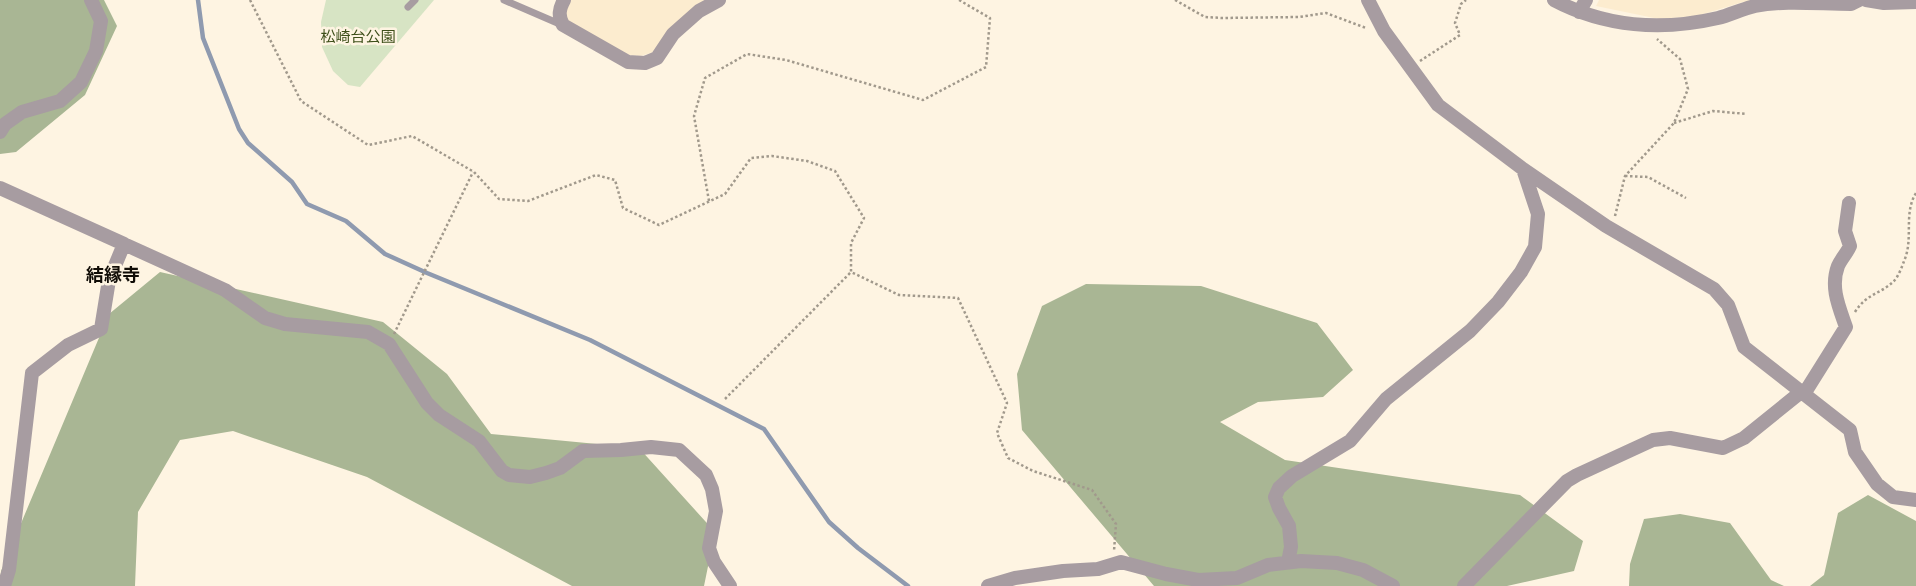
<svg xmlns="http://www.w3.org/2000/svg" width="1916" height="586" viewBox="0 0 1916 586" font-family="'Golos Text','Noto Sans JP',sans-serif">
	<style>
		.built { fill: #fceccf }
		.green { fill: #d7e4c4 }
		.forest { fill: #a9b694 }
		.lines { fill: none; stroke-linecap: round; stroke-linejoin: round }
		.stream { stroke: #8f9aaf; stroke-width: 4.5 }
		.path { stroke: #a1998c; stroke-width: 2.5; stroke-dasharray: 2.5 2.5; stroke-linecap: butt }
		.service { stroke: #a79ca1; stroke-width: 7 }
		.minor { stroke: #a79ca1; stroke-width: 14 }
		.tertiary { stroke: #a79ca1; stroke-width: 14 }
		.labels { text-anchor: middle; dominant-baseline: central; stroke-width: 5; stroke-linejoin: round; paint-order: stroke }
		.park-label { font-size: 15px; fill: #3e4f1a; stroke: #fef4e2 }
		.quarter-label { font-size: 18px; font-weight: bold; fill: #100c06; stroke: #fef4e2 }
	</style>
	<rect width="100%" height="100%" fill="#fef4e2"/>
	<path class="built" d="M 571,0 L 709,0 L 654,52 L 640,56 L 629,55 L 569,23 L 566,16 L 566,8 Z
		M 1599,0 L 1778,0 L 1743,2 L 1697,16 L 1659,19 L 1596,6 Z"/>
	<path class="green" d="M 326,0 L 434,0 L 360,87 L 348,85 L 333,71 L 322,47 L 321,22 Z"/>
	<path class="forest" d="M 0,0 L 104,0 L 117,26 L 85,95 L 16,152 L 0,154 Z
		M 160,272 L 383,322 L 447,374 L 491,434 L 639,448 L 715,532 L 704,586 L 572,586 L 367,477 L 233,431 L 180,440 L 138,512 L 135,586 L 0,586 L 1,571 L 109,314 Z
		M 1086,284 L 1201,286 L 1317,323 L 1353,370 L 1323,397 L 1258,402 L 1220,422 L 1285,460 L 1520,495 L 1583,541 L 1574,571 L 1507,586 L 1154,586 L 1022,430 L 1017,374 L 1042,306 Z
		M 1868,495 L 1916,521 L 1916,586 L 1810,586 L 1824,575 L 1838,513 Z
		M 1680,514 L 1730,523 L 1771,580 L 1784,586 L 1629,586 L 1630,564 L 1644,519 Z"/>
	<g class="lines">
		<path class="stream" d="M 198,0 L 203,38 L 239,129 L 248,143 L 292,182 L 307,204 L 346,221 L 385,254 L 427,273 L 590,340 L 764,429 L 829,522 L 858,548 L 908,586"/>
		<path class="path" d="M 250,0 L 301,101 L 368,145 L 412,136 L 474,172 L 499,199 L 528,201 L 596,175 L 615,180 L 623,208 L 659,225 L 725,194 L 751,158 L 772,156 L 807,161 L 835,171 L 864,218 L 851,243 L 851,272 L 899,295 L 958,298 L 1007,403 L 997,433 L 1008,458 L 1033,471 L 1092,490 L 1116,524 L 1114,551
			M 1175,0 L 1205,17 L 1222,18 L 1299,17 L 1326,13 L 1366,28
			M 1420,61 L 1460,35 L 1455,23 L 1461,4 L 1466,0
			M 1674,123 L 1713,111 L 1747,114
			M 1625,176 L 1648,177 L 1686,198
			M 709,201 L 694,116 L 705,78 L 747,54 L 786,60 L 923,100 L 986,67 L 990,18 L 959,0
			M 1615,216 L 1625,176 L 1674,123 L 1688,89 L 1680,59 L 1657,39
			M 1855,312 C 1867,293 1881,294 1894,281 C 1898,277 1902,267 1904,261 C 1914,239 1903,214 1916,193
			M 394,334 L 473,172
			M 725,399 L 851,272"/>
		<path class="service" d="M 504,0 L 562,25
			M 408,7 L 415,0"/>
		<path class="minor" d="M 1866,0 L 1884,3 L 1916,2
			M 0,132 L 5,124 L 22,112 L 60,101 L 81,82 L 96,51 L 101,21 L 91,0
			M 1523,169 L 1606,226 L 1714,289 L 1728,305 L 1744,347 L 1850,430 L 1855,452 L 1877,484 L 1893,497 L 1916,500
			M 0,188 L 124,244
			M 1804,394 L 1846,327 C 1839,307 1830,287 1838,266 C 1841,259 1847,253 1850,246 L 1845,231 L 1849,203
			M 1288,562 L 1291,547 L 1289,526 L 1279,508 L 1275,497 L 1279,488 L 1292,476 L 1350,441 L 1386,399 L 1470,331 L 1498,302 L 1521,272 L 1535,247 L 1538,214 L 1523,169 L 1438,105 L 1384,31 L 1368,0
			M 4,586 L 9,570 L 32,373 L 68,345 L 101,329 L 109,280 L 124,244 L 225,290 L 265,318 L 285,324 L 368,332 L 389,344 L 427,403 L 439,415 L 479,441 L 502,471 L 509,475 L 530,477 L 546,473 L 560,468 L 583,451 L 621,450 L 651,447 L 679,450 L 706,475 L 712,489 L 716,511 L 709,548 L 714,562 L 730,586
			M 988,586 L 1015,578 L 1063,571 L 1098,569 L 1121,562 L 1166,574 L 1198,580 L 1237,578 L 1268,565 L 1301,561 L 1337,563 L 1363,570 L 1393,586
			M 1464,586 L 1567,481 L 1577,475 L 1653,440 L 1670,438 L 1723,448 L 1744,438 L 1801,392"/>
		<path class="tertiary" d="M 564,0 C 559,9 558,16 563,25 L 628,62 L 645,63 L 657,58 L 673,34 L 699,11 L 719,0
			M 1554,0 C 1605,27 1662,31 1718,18 C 1730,15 1742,9 1755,6 C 1785,0 1819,4 1851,4 L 1859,0
			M 1579,12 L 1586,0"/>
	</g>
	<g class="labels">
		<g class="park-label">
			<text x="358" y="36">松崎台公園</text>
		</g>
		<g class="quarter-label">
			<text x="113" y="274">結縁寺</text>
		</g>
	</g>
</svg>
